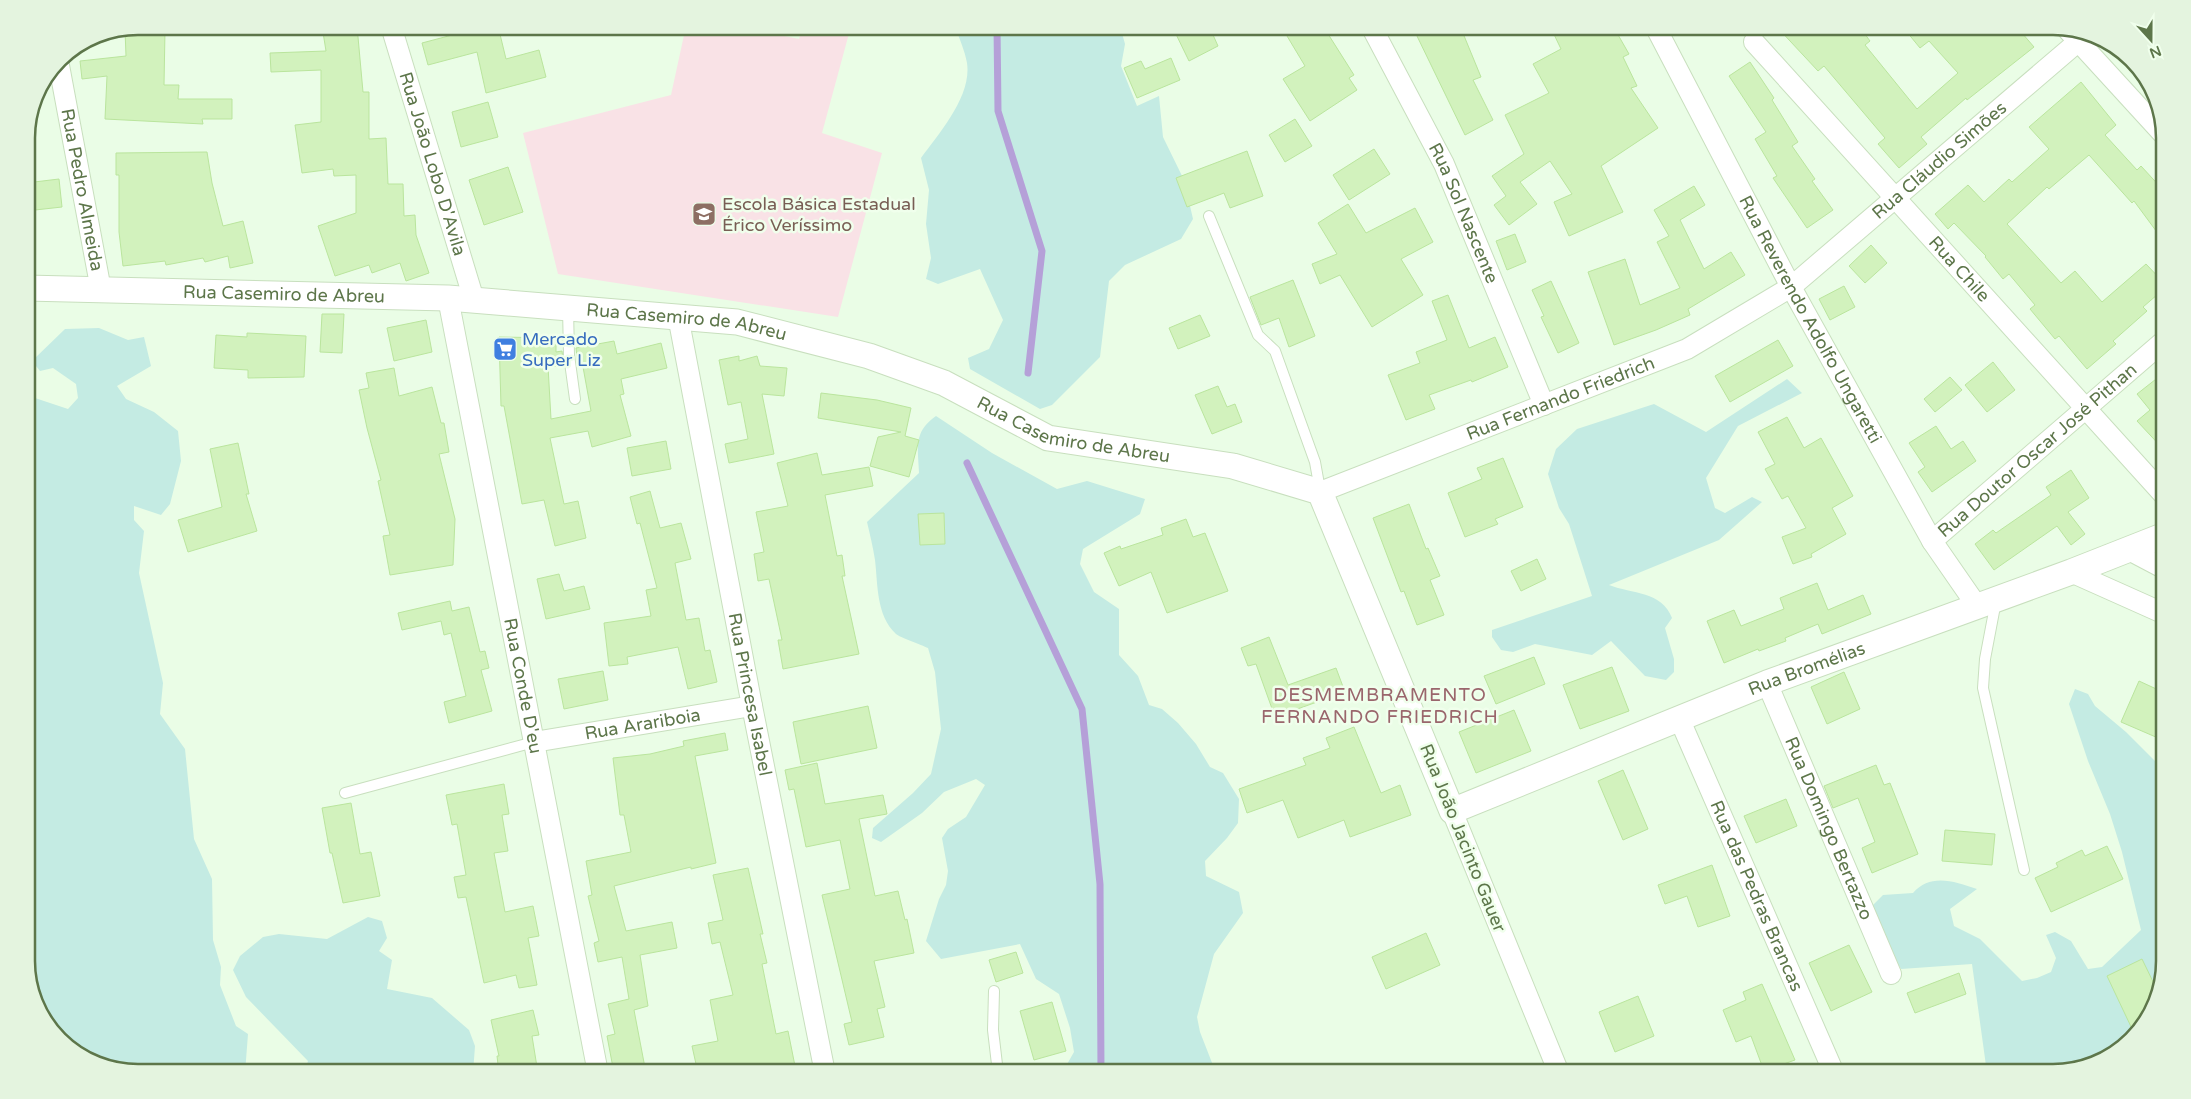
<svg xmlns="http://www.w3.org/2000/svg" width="2191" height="1099" viewBox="0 0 2191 1099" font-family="'Varela Round',sans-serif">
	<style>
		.education { fill: #f9e2e6 }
		.green { fill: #c4ebe3 }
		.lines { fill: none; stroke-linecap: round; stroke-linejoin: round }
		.stream { stroke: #b5a0d8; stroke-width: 7 }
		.building { fill: #d2f2bd; stroke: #bae59d }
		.service-casing { stroke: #c8dfbe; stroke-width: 12 }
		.minor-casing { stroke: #c8dfbe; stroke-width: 22 }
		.tertiary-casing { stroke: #c8dfbe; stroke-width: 27 }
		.service { stroke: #fff; stroke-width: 10 }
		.minor { stroke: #fff; stroke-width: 20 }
		.tertiary { stroke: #fff; stroke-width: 25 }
		.labels { text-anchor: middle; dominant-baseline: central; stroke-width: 5; stroke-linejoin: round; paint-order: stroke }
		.street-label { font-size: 18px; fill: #5d764a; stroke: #f0ffec }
		.education-label { font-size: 18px; fill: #785e54; stroke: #f0ffec; text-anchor: start }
		.shop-label { font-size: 18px; fill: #366cbe; stroke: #f0ffec; text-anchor: start }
		.neighbourhood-label { font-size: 19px; letter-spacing: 1px; fill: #9a666c; stroke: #f0ffec }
		.rim { fill: none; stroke: #5d764a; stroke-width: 2.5 }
	</style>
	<rect width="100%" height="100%" fill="#eafde6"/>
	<path class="education" d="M 686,26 L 736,26 L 799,39 L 803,26 L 851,26 L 822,133 L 882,153 L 838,317 L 558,274 L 523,133 L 671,95 Z"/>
	<path class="green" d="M 955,26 L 1120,26 L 1125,44 L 1121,66 L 1137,106 L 1159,96 L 1163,137 L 1184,180 L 1193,219 L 1181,239 L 1125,265 L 1109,281 L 1100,357 L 1052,405 L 1040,409 L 970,369 L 968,358 L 989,349 L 1003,320 L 980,269 L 938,284 L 926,279 L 931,258 L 926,224 L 929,190 L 921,158 C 939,133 972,96 967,63 C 965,51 959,38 955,26 Z
		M 99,328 L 128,340 L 144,337 L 151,366 L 117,386 L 126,399 L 154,412 L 178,431 L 181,461 L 170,504 L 161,515 L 134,506 L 134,520 L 144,531 L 139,573 L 163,683 L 160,714 L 185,749 L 194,839 L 212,879 L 213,940 L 221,967 L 220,985 L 236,1026 L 248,1034 L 245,1073 L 138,1073 L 89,1061 L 45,1023 L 27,964 L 26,395 L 68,409 L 78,398 L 76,384 L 53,368 L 40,371 L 32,361 L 65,329 Z
		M 1787,379 L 1802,393 L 1738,426 L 1706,478 L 1715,508 L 1725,513 L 1752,497 L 1762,502 L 1719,540 L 1609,585 C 1632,594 1662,591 1672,618 L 1665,628 L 1674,659 L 1674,672 L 1666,680 L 1645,676 L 1611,641 L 1592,655 L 1535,644 L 1513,652 L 1501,650 L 1492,637 L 1492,630 L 1592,596 L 1569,524 L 1559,508 L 1548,474 L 1556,449 L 1577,429 L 1654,404 L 1706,432 Z
		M 936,416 L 992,453 L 1057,489 L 1087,481 L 1145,499 L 1140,514 L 1083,549 L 1080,564 L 1094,592 L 1119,609 L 1119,655 L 1138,676 L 1149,705 L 1162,709 L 1178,723 L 1196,744 L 1210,767 L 1223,773 L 1239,799 L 1238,823 L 1227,838 L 1205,861 L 1206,876 L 1239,892 L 1243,913 L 1214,954 L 1197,1017 L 1200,1032 L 1216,1073 L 1062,1073 L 1074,1052 L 1070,1028 L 1059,994 L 1036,979 L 1020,944 L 941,959 L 926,941 L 939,899 L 946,885 L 948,871 L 942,838 L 948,829 L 966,817 L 985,785 L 976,779 L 944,792 L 922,813 L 881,842 L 872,838 L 873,828 L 913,793 L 931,774 L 941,729 L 935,672 L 928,648 C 922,645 899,637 896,634 C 876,615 878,585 875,560 C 873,547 870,535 867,522 L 919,473 C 918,448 913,432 936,416 Z
		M 2075,689 L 2088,694 L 2095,706 L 2126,732 L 2165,771 L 2165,961 L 2153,1010 L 2115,1054 L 2053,1073 L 1987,1073 L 1972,964 L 1901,969 L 1883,940 L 1873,905 L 1883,895 L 1913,893 C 1930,873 1954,881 1977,889 L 1950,909 L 1954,926 L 1980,939 L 2022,981 L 2037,978 L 2051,972 L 2056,958 L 2046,935 L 2055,932 L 2071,941 L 2088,969 L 2102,967 L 2141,930 L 2122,852 L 2110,814 L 2088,761 L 2069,704 Z
		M 368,917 L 382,921 L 387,938 L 379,951 L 392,960 L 387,989 L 432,998 L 469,1030 L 475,1046 L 473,1073 L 304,1073 L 308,1061 L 246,997 L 233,970 L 240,956 L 263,937 L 279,934 L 327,939 Z"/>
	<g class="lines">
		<path class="stream" d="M 997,26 L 998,111 L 1042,251 L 1028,373
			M 967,463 L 1082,709 L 1100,884 L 1101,1073"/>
	</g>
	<path class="building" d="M 322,26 L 357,26 L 363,92 L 369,92 L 369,139 L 386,138 L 388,184 L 403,184 L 404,216 L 415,215 L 416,235 L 429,273 L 406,281 L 400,263 L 372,273 L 369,265 L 335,276 L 318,226 L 356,213 L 356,175 L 334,176 L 333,169 L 302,173 L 295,125 L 321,122 L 321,70 L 271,72 L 270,53 L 326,51 Z
		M 453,26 L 498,26 L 506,59 L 539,50 L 546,77 L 486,93 L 477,52 L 428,65 L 422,43 L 456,34 Z
		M 1172,26 L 1209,26 L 1218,46 L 1189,61 Z
		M 1281,26 L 1323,26 L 1354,75 L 1349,78 L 1357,90 L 1310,121 L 1283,79 L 1305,66 Z
		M 1431,26 L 1460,26 L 1481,77 L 1473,80 L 1493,120 L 1465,135 L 1416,34 Z
		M 1550,26 L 1613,26 L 1629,54 L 1623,57 L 1637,86 L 1631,88 L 1658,128 L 1601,166 L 1623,212 L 1569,236 L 1554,202 L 1572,194 L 1550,161 L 1520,182 L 1537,204 L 1509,225 L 1494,205 L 1506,196 L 1492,176 L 1524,154 L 1505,115 L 1549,93 L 1533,64 L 1561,49 Z
		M 1776,26 L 1859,26 L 1870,41 L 1865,45 L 1917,109 L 1958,73 L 1929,41 L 1920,48 L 1902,26 L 1947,26 L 1942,30 L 1947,36 L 1958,26 L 2016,26 L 2034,47 L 1967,100 L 1966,98 L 1921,137 L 1927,144 L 1899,168 L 1878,144 L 1885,138 L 1824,66 L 1818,71 Z
		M 125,30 L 165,30 L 164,85 L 179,85 L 178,99 L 232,99 L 232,119 L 202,119 L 203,124 L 105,119 L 107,76 L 82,79 L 80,61 L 126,56 Z
		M 1171,58 L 1180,80 L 1137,98 L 1124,68 L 1141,61 L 1145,69 Z
		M 1750,62 L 1774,98 L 1772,100 L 1798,142 L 1792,146 L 1815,179 L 1812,181 L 1833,210 L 1807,228 L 1773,178 L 1777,176 L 1755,139 L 1766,132 L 1729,76 Z
		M 2081,82 L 2116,125 L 2105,135 L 2137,170 L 2141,166 L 2165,192 L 2165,243 L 2134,201 L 2132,203 L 2089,155 L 2049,189 L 2047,187 L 2007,224 L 2061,283 L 2075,271 L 2102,302 L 2146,264 L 2165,284 L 2165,288 L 2143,307 L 2147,311 L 2113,341 L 2116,344 L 2087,369 L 2059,336 L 2055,339 L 2030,309 L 2035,305 L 2009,274 L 2003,279 L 1985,257 L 1986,256 L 1954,223 L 1948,229 L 1935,214 L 1968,185 L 1984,202 L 2009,179 L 2012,182 L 2049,149 L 2029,127 Z
		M 488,102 L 498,137 L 461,147 L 452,112 Z
		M 1295,119 L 1312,146 L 1285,162 L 1269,135 Z
		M 1374,149 L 1390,174 L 1349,200 L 1333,175 Z
		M 1247,151 L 1263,196 L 1230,208 L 1224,193 L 1187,207 L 1176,178 Z
		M 207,152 L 212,183 L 223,226 L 243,221 L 253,263 L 230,268 L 228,256 L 205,262 L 203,258 L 166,265 L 165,261 L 123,266 L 119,232 L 119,175 L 116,175 L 116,153 Z
		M 508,167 L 523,212 L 484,225 L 469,180 Z
		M 59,179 L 62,207 L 26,211 L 26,183 Z
		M 1694,186 L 1705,205 L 1680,220 L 1704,269 L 1731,252 L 1745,275 L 1688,309 L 1690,315 L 1656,330 L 1614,345 L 1588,272 L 1625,259 L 1640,305 L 1680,288 L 1657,242 L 1669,236 L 1654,210 Z
		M 1348,204 L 1366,233 L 1415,208 L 1433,242 L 1401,259 L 1423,295 L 1372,327 L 1340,275 L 1320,284 L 1312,264 L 1337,254 L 1318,223 Z
		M 1515,234 L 1526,262 L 1507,270 L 1496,241 Z
		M 1871,245 L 1887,263 L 1865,283 L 1849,266 Z
		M 1293,280 L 1315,336 L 1289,347 L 1279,318 L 1261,325 L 1250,297 Z
		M 1551,281 L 1579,343 L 1558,353 L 1541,317 L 1544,316 L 1532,290 Z
		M 1844,286 L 1855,307 L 1830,320 L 1819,299 Z
		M 1448,295 L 1469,348 L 1495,337 L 1508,367 L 1472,382 L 1471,380 L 1429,395 L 1435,409 L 1406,420 L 1388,375 L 1420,363 L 1416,352 L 1447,340 L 1432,301 Z
		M 322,314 L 344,314 L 342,353 L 320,352 Z
		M 1200,315 L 1210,336 L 1178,349 L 1169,328 Z
		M 426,320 L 432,352 L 394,361 L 387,328 Z
		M 247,333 L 306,336 L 304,377 L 248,378 L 248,370 L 214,368 L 216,335 L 247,337 Z
		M 499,337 L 556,338 L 556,352 L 562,351 L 564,367 L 548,366 L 551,419 L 591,411 L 583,367 L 578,367 L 576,348 L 614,341 L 617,354 L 661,343 L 667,368 L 621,379 L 624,394 L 620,395 L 631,436 L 592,447 L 588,431 L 550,438 L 564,504 L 578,501 L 586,538 L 555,546 L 544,500 L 522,504 L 504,406 L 501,406 Z
		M 1778,340 L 1793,366 L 1730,402 L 1715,376 Z
		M 739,356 L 739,361 L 757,356 L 760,366 L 787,368 L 784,396 L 762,394 L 774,454 L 729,463 L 725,444 L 748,439 L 741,402 L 728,405 L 719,360 Z
		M 1993,362 L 2015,390 L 1987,412 L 1965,385 Z
		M 394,368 L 399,396 L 432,387 L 441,423 L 444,423 L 449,452 L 439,454 L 455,519 L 453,565 L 390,575 L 383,536 L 390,535 L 378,481 L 381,480 L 367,428 L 359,390 L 369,388 L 366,373 Z
		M 2165,372 L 2165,451 L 2137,421 L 2150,410 L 2137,394 Z
		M 1950,377 L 1962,390 L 1935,412 L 1924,399 Z
		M 1218,386 L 1227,407 L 1235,404 L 1242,422 L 1212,434 L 1195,395 Z
		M 821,393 L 877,400 L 911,408 L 905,436 L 919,440 L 909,477 L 870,466 L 878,437 L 901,432 L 818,418 Z
		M 1787,417 L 1804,448 L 1821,438 L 1853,496 L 1832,508 L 1846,534 L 1811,554 L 1812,557 L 1793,564 L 1782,537 L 1806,528 L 1788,496 L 1782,499 L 1765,469 L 1775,464 L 1758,432 Z
		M 1936,426 L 1951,449 L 1963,441 L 1976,461 L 1932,492 L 1918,472 L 1925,467 L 1909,443 Z
		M 666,441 L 671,469 L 632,476 L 627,448 Z
		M 238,443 L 249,494 L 246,494 L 257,531 L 188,552 L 178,520 L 222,507 L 210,449 Z
		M 817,453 L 822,475 L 869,467 L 873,486 L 825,495 L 837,556 L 842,555 L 845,576 L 842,576 L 859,654 L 783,669 L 778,640 L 782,640 L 769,579 L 758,581 L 754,554 L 764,552 L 756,512 L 788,506 L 777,463 Z
		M 1503,458 L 1523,507 L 1495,519 L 1498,524 L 1465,537 L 1448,493 L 1482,479 L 1477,468 Z
		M 2071,470 L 2089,498 L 2068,512 L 2085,534 L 2071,545 L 2057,526 L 1994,570 L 1975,544 L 1993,530 L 1996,533 L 2051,495 L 2046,487 Z
		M 650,491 L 660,528 L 681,523 L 691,559 L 675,563 L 686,620 L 699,618 L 705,651 L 710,650 L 717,682 L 688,689 L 678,647 L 627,657 L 628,664 L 609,666 L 604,623 L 651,616 L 646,590 L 657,588 L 640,523 L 637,524 L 630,497 Z
		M 1409,504 L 1426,549 L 1428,548 L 1440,576 L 1430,580 L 1444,615 L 1417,625 L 1404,591 L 1401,592 L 1373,518 Z
		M 944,513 L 945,544 L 920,545 L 918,514 Z
		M 1186,519 L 1193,537 L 1205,533 L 1228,591 L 1167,613 L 1151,572 L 1119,586 L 1104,553 L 1120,546 L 1121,549 L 1163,535 L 1161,528 Z
		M 1537,559 L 1546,579 L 1521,591 L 1511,571 Z
		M 559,574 L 564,591 L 584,586 L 590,609 L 546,619 L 537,579 Z
		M 1817,583 L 1828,610 L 1863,595 L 1871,614 L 1822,634 L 1818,624 L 1785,638 L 1786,641 L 1759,651 L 1758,649 L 1724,663 L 1707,621 L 1734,610 L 1741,626 L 1784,609 L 1780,598 Z
		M 450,601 L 452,611 L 469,607 L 480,652 L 485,651 L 489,668 L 481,670 L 492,711 L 449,723 L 444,702 L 466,696 L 451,633 L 444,635 L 441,621 L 402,630 L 398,613 Z
		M 1269,637 L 1288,685 L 1336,668 L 1345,692 L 1275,717 L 1256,664 L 1248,666 L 1241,648 Z
		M 1534,657 L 1545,684 L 1496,704 L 1484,676 Z
		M 1612,667 L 1629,711 L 1580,729 L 1563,685 Z
		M 603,671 L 608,700 L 564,709 L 558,679 Z
		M 1844,672 L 1860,709 L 1827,724 L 1811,687 Z
		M 2139,681 L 2165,693 L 2165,741 L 2121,722 Z
		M 868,706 L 877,748 L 801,764 L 793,722 Z
		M 1514,710 L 1531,751 L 1476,773 L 1459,732 Z
		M 1354,727 L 1381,793 L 1400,785 L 1411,815 L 1350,837 L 1344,820 L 1298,838 L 1283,800 L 1247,813 L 1239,789 L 1306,765 L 1303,758 L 1330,748 L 1326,738 Z
		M 725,733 L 728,750 L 695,756 L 716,863 L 691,869 L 691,867 L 614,886 L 626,931 L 672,922 L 677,948 L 640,955 L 648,1006 L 634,1010 L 646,1073 L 614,1073 L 607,1036 L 615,1034 L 608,1004 L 629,999 L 622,957 L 598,962 L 594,943 L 599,941 L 588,896 L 592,895 L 586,861 L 631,852 L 624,815 L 620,815 L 613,758 L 650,754 L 684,746 L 683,741 Z
		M 817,763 L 825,804 L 883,795 L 887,814 L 859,819 L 875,896 L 898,891 L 905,920 L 907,919 L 914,953 L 874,961 L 885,1007 L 877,1009 L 884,1037 L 849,1045 L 844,1024 L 852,1022 L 822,895 L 850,889 L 840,840 L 806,847 L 794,789 L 789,790 L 785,770 Z
		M 1876,765 L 1884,785 L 1890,783 L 1918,854 L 1872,873 L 1862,848 L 1875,842 L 1858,798 L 1833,808 L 1824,786 Z
		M 1623,770 L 1648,829 L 1623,840 L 1598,781 Z
		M 504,784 L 509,814 L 502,815 L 508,851 L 494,853 L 505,912 L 533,906 L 539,936 L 528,938 L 537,985 L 519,988 L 516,975 L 484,983 L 466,897 L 458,898 L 454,877 L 466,875 L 457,824 L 452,825 L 446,795 Z
		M 1786,799 L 1797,826 L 1756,843 L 1744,816 Z
		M 351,803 L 360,854 L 371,852 L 380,896 L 343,903 L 332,853 L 330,853 L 322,808 Z
		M 1945,830 L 1995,834 L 1992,865 L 1942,861 Z
		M 2107,846 L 2123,879 L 2051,912 L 2035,878 L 2058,867 L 2056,863 L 2082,850 L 2085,856 Z
		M 1712,865 L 1730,916 L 1698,927 L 1687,896 L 1665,904 L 1658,885 Z
		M 748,868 L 763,934 L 760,934 L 767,963 L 762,964 L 776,1034 L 788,1031 L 795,1066 L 785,1068 L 786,1073 L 698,1073 L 692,1046 L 718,1041 L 710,1000 L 733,995 L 720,942 L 712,944 L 708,923 L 723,920 L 713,875 Z
		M 1426,933 L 1440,965 L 1386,989 L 1372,957 Z
		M 1849,945 L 1872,992 L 1831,1011 L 1809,963 Z
		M 1016,952 L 1023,973 L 996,982 L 989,960 Z
		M 2142,959 L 2158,992 L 2153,1010 L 2134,1033 L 2107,976 Z
		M 1959,973 L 1966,994 L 1915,1013 L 1907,993 Z
		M 1762,984 L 1795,1060 L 1764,1071 L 1751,1036 L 1736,1042 L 1723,1010 L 1746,1000 L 1743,992 Z
		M 1638,996 L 1654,1036 L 1615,1052 L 1599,1012 Z
		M 1052,1002 L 1066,1051 L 1034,1060 L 1020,1011 Z
		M 533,1010 L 539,1035 L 532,1036 L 537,1067 L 499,1073 L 497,1056 L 499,1056 L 491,1020 Z"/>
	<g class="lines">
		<g class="service-casing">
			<path id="service" d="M 1209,216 L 1258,335 L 1275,351 L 1315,462 L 1320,490
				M 568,308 L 569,355 L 575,399
				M 1996,601 L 1985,659 L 1983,688 L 2024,870
				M 345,793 L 534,742
				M 994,991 L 993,1030 L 998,1073
				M 1030,1073 L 1034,1069"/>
		</g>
		<g class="minor-casing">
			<g id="minor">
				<path id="s1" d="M 391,26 L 474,300"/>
				<path id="s2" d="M 1371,26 L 1444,164 L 1544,405"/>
				<path id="s3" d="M 1655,26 L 1791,287 L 1932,541 L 1977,606"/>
				<path d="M 2068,30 L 2165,136"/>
				<path id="s4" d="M 1754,42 L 2165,496"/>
				<path id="s5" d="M 58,60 L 101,290"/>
				<path id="s6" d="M 448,298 L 598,1073"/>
				<path id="s7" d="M 678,316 L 752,706 L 825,1073"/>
				<path id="s8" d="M 1320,492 L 1687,349 L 1791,287 L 2087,34"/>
				<path id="s9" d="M 1932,541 L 2165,340"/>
				<path d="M 2127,549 L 2165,569"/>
				<path d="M 2071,572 L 2165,614"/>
				<path id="s10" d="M 1767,683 L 1891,974"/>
				<path id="s11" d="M 1679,718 L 1834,1073"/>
				<path id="s12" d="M 534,742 L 752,706"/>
				<path d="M 1452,811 L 1559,1073"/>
			</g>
		</g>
		<g class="tertiary-casing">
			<g id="tertiary">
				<path id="s13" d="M 26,288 L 448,298 L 737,322 L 869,356 L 944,383 L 1048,438 L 1233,466 L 1320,492 L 1452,811 L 1767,683 L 2071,572 L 2165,535"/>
			</g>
		</g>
		<use href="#service" class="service"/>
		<use href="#minor" class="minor"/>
		<use href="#tertiary" class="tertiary"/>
	</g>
	<defs>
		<g id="school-square" transform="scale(1.25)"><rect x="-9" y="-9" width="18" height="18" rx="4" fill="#8d6e63" stroke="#f0ffec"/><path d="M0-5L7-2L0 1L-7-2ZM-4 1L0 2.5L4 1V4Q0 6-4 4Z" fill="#fff"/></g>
		<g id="supermarket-square" transform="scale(1.25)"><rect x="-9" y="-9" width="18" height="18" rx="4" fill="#3f7fe0" stroke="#f0ffec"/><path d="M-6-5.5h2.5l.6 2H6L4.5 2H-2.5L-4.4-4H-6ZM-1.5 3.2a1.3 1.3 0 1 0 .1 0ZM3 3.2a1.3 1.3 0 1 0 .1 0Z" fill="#fff"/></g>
	</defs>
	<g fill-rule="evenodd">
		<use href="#school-square" x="704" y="214"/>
		<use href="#supermarket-square" x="505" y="349"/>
	</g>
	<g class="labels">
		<g class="street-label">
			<text stroke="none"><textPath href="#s8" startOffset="710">Rua Cláudio Simões</textPath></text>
			<text stroke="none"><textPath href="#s1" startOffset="144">Rua João Lobo D'Avila</textPath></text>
			<text stroke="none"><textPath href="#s5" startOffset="132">Rua Pedro Almeida</textPath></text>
			<text stroke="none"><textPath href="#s2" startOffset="209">Rua Sol Nascente</textPath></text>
			<text stroke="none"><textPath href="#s4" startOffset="306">Rua Chile</textPath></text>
			<text stroke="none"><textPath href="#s13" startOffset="258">Rua Casemiro de Abreu</textPath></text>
			<text stroke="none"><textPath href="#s3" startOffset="332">Rua Reverendo Adolfo Ungaretti</textPath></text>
			<text stroke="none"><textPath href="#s13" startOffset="662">Rua Casemiro de Abreu</textPath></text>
			<text stroke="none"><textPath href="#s8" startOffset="258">Rua Fernando Friedrich</textPath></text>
			<text stroke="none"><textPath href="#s13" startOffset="1068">Rua Casemiro de Abreu</textPath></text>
			<text stroke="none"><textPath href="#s9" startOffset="139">Rua Doutor Oscar José Pithan</textPath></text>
			<text stroke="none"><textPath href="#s13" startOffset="2051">Rua Bromélias</textPath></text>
			<text stroke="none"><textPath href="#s6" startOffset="395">Rua Conde D'eu</textPath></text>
			<text stroke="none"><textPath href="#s7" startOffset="385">Rua Princesa Isabel</textPath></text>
			<text stroke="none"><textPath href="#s12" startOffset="110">Rua Arariboia</textPath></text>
			<text stroke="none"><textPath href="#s10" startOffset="158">Rua Domingo Bertazzo</textPath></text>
			<text transform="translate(1463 838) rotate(68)">Rua João Jacinto Gauer</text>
			<text stroke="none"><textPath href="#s11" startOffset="194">Rua das Pedras Brancas</textPath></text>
		</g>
		<g class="education-label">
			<text x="722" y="204">Escola Básica Estadual<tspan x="722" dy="21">Érico Veríssimo</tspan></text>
		</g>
		<g class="shop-label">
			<text x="522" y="339">Mercado<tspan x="522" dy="21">Super Liz</tspan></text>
		</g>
		<g class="neighbourhood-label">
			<text x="1380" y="695">DESMEMBRAMENTO<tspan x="1380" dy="22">FERNANDO FRIEDRICH</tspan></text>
		</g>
	</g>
	<path d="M0 0H2191V1099H0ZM138 35H2053A103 103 0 0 1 2156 138V961A103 103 0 0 1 2053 1064H138A103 103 0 0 1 35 961V138A103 103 0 0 1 138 35Z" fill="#e4f4df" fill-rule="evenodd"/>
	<path class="rim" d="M138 35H2053A103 103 0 0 1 2156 138V961A103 103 0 0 1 2053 1064H138A103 103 0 0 1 35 961V138A103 103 0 0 1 138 35Z"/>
	<g transform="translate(2151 40) rotate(159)" stroke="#f0ffec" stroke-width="4" paint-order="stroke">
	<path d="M0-4L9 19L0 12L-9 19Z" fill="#5d764a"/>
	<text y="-8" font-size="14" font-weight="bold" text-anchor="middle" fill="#5d764a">N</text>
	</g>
</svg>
